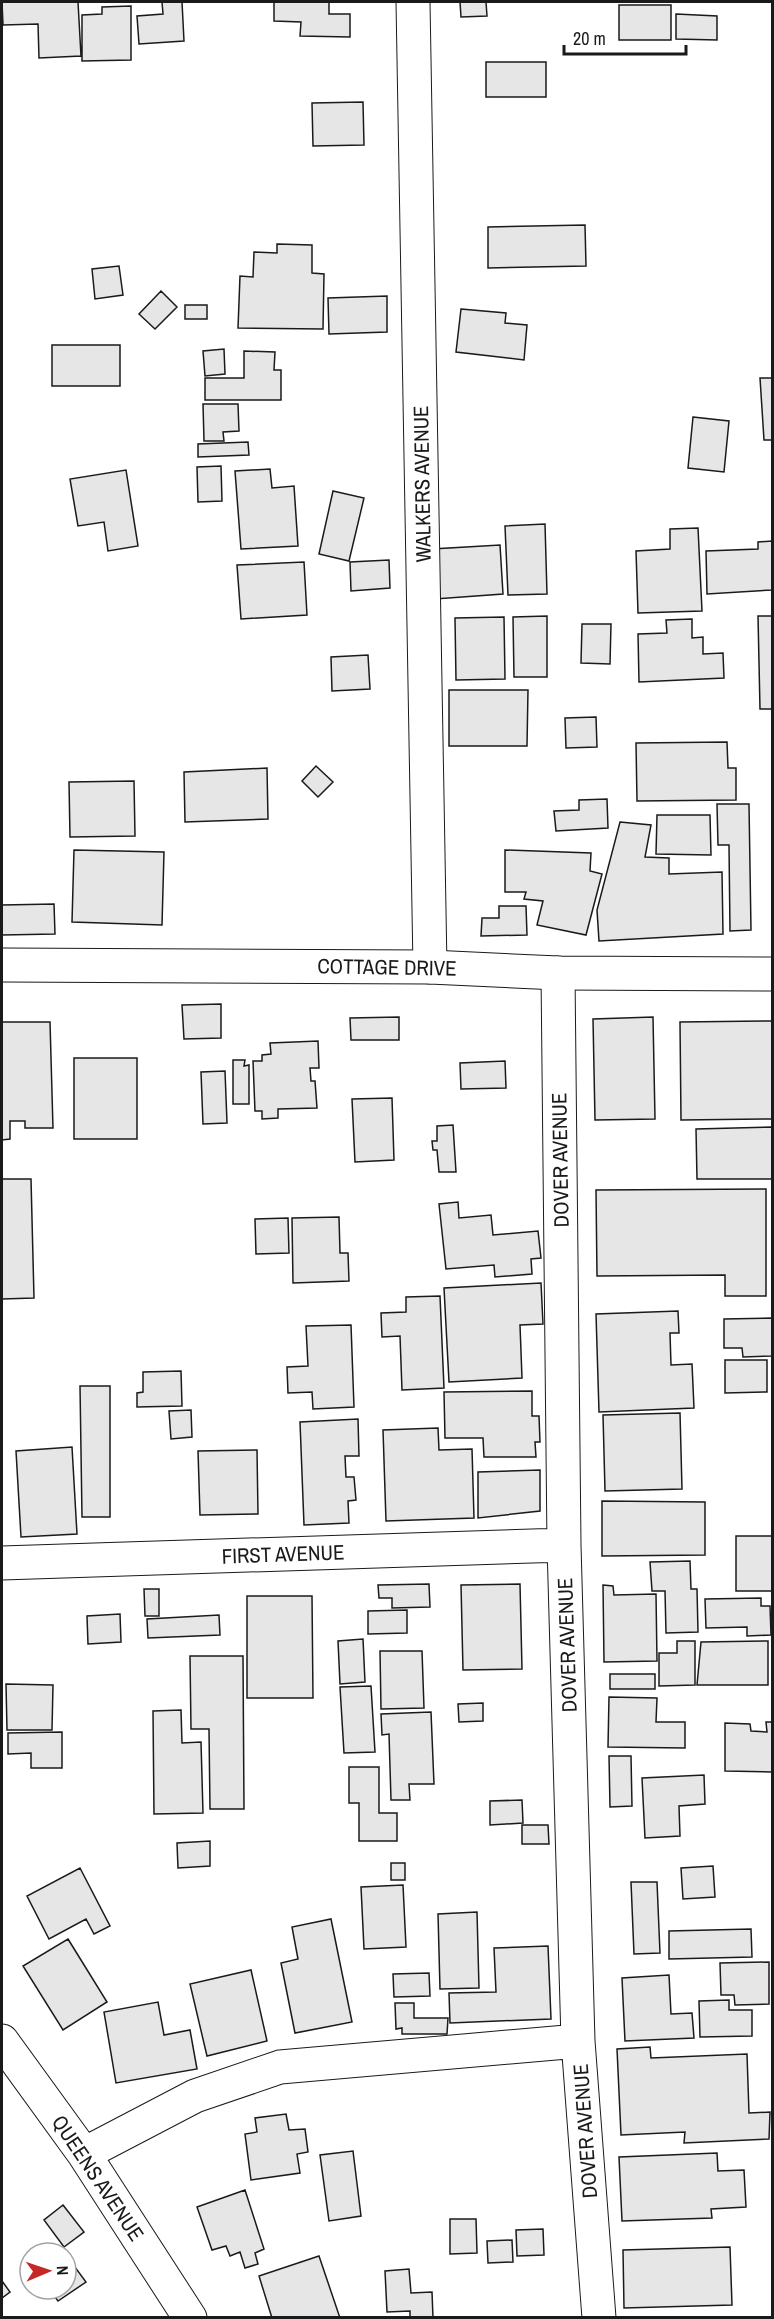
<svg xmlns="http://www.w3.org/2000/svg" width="774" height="2319" viewBox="0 0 774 2319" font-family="'Archivo Narrow',sans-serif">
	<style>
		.building { fill: #e6e6e6; stroke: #1a1a1a; stroke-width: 1.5 }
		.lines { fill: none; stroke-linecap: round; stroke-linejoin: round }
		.street-casing { stroke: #1a1a1a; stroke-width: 35 }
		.secondary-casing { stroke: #1a1a1a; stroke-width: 35 }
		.street { stroke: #fff; stroke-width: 33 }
		.secondary { stroke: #fff; stroke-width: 33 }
		.labels { text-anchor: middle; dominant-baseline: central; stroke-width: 4.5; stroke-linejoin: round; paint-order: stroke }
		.street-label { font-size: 21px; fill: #1a1a1a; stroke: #fff }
	</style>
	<rect width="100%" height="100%" fill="#fff"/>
	<path class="building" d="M 2,2 L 78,2 L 81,56 L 39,58 L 38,24 L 3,25 Z
		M 162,2 L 182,2 L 184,41 L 139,44 L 137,16 L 163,14 Z
		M 274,2 L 329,2 L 329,14 L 350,14 L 350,37 L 300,36 L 301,22 L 274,21 Z
		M 460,2 L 486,2 L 487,16 L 461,17 Z
		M 619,5 L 671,5 L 671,40 L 619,40 Z
		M 131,6 L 131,60 L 82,61 L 82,15 L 102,14 L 102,7 Z
		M 676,14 L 717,16 L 717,40 L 676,39 Z
		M 486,62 L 546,62 L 546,97 L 486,97 Z
		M 363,102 L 364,145 L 313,146 L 312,103 Z
		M 585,225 L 586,266 L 488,268 L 488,227 Z
		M 277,244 L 312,245 L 312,273 L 324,274 L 323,329 L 238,328 L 240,276 L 253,277 L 254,252 L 277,253 Z
		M 119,266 L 123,295 L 95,299 L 92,269 Z
		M 161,291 L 177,307 L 155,329 L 139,314 Z
		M 387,296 L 387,332 L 329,334 L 328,298 Z
		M 185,305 L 207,305 L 207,319 L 185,319 Z
		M 461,309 L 506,313 L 505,323 L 527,325 L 524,360 L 456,352 Z
		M 52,345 L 120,345 L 120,386 L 52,386 Z
		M 224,349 L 225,374 L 205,376 L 203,351 Z
		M 244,351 L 275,352 L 274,370 L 281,370 L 281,400 L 205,400 L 205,378 L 244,378 Z
		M 760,378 L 772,378 L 772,440 L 764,440 Z
		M 203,404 L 238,404 L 239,431 L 223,432 L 224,441 L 204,441 Z
		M 693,417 L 729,421 L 724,472 L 688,468 Z
		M 248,442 L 249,455 L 198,457 L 198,444 Z
		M 221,466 L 222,501 L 198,502 L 197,467 Z
		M 270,469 L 272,488 L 294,486 L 298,546 L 241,549 L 235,471 Z
		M 126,470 L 138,546 L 108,551 L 104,522 L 78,526 L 70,479 Z
		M 333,491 L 364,498 L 349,561 L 319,554 Z
		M 545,524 L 547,594 L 508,595 L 505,526 Z
		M 698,528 L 702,611 L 638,613 L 636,551 L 670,549 L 670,529 Z
		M 772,541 L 772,590 L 707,594 L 706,551 L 758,549 L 758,542 Z
		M 500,545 L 503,594 L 435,599 L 432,549 Z
		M 389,560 L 390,588 L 351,591 L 350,562 Z
		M 304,562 L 307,615 L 241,619 L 237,565 Z
		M 547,616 L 547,677 L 514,677 L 513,617 Z
		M 758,616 L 772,616 L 772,709 L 760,709 Z
		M 504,617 L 505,679 L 456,680 L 455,618 Z
		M 692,619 L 692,638 L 703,637 L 703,654 L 723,653 L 724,678 L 639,682 L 638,634 L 667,633 L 666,620 Z
		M 582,624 L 611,624 L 610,664 L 581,663 Z
		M 368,655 L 370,689 L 332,691 L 331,657 Z
		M 449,690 L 528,690 L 527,746 L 449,746 Z
		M 596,717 L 597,747 L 566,748 L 565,718 Z
		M 727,742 L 728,768 L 736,768 L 736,800 L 637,801 L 636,743 Z
		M 316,766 L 333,782 L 318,797 L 302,781 Z
		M 267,768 L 268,819 L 185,822 L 184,772 Z
		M 134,781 L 135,836 L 70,837 L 69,782 Z
		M 607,799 L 608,828 L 556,831 L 554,811 L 579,810 L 579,800 Z
		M 717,804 L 749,804 L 751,930 L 730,931 L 729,845 L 718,845 Z
		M 657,815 L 710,815 L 711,855 L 656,854 Z
		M 620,822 L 651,825 L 645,857 L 669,858 L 669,874 L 722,872 L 723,934 L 599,941 L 597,910 Z
		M 74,850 L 164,852 L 162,925 L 72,922 Z
		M 505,850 L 591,853 L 590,871 L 602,874 L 586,935 L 537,925 L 543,901 L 524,899 L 526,892 L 505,892 Z
		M 54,904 L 55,934 L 2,935 L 2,905 Z
		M 499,906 L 526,906 L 527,935 L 481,936 L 482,918 L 499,918 Z
		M 221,1004 L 221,1038 L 184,1039 L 182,1005 Z
		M 399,1017 L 399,1040 L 351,1040 L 350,1018 Z
		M 653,1017 L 655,1119 L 595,1120 L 593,1019 Z
		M 772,1021 L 772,1119 L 681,1120 L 680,1022 Z
		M 2,1022 L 50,1022 L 53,1128 L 25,1128 L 25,1121 L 10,1121 L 10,1139 L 2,1140 Z
		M 318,1041 L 319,1068 L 310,1068 L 311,1081 L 315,1081 L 317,1108 L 278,1109 L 278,1118 L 262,1119 L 262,1111 L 255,1111 L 253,1061 L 262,1061 L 262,1055 L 271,1054 L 270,1043 Z
		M 74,1058 L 137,1058 L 137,1139 L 74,1139 Z
		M 233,1060 L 245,1060 L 244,1066 L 249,1065 L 249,1104 L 233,1104 Z
		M 505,1061 L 506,1088 L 461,1089 L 460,1063 Z
		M 225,1071 L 227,1123 L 203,1124 L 201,1072 Z
		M 392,1098 L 394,1160 L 355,1162 L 352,1099 Z
		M 453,1125 L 456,1172 L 439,1172 L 437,1150 L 433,1150 L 432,1141 L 437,1141 L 437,1126 Z
		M 772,1127 L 772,1179 L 697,1179 L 696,1129 Z
		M 2,1179 L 31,1179 L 34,1298 L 2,1299 Z
		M 766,1189 L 766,1296 L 725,1296 L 725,1275 L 597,1276 L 596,1190 Z
		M 458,1202 L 459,1218 L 491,1215 L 493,1235 L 538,1231 L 541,1258 L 531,1259 L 532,1274 L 495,1277 L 494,1265 L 446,1269 L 439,1204 Z
		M 339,1217 L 340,1253 L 348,1253 L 349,1281 L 293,1283 L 292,1218 Z
		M 288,1218 L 289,1253 L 256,1254 L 255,1219 Z
		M 541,1283 L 543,1324 L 520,1325 L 522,1378 L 449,1382 L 444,1288 Z
		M 440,1296 L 444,1388 L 402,1390 L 400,1336 L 382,1337 L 381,1313 L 406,1312 L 406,1297 Z
		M 678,1311 L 679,1333 L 670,1333 L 671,1365 L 692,1364 L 694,1408 L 599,1412 L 596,1314 Z
		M 772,1318 L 772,1356 L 743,1357 L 742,1348 L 724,1348 L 724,1319 Z
		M 351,1325 L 354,1407 L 313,1409 L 312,1392 L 288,1393 L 287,1367 L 308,1366 L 306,1326 Z
		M 725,1360 L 767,1360 L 767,1392 L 725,1393 Z
		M 181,1371 L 182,1406 L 137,1407 L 137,1393 L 143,1392 L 143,1372 Z
		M 80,1386 L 110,1386 L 110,1517 L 82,1517 Z
		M 532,1391 L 532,1416 L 539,1416 L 540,1442 L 535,1442 L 536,1457 L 484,1457 L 483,1438 L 445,1438 L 444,1392 Z
		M 191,1410 L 192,1437 L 171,1439 L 169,1411 Z
		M 680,1413 L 682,1489 L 605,1491 L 603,1415 Z
		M 358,1419 L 359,1456 L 345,1456 L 346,1477 L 354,1477 L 356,1500 L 348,1501 L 349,1523 L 304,1525 L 300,1422 Z
		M 438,1428 L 439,1450 L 472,1449 L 474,1518 L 386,1521 L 383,1430 Z
		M 72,1447 L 77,1534 L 21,1537 L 16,1451 Z
		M 257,1450 L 258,1514 L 200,1515 L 198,1451 Z
		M 540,1470 L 540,1511 L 478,1518 L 478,1472 Z
		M 602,1501 L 705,1502 L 705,1555 L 602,1556 Z
		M 736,1536 L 772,1536 L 772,1591 L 736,1591 Z
		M 690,1561 L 691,1589 L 697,1589 L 698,1632 L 666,1633 L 665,1591 L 652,1591 L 650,1562 Z
		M 429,1584 L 430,1607 L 392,1608 L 392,1598 L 379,1598 L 378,1585 Z
		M 520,1584 L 522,1669 L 463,1670 L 461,1585 Z
		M 603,1585 L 613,1586 L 614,1595 L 656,1594 L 657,1661 L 604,1662 Z
		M 144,1589 L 159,1589 L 159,1616 L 145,1616 Z
		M 247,1596 L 312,1596 L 313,1698 L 247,1698 Z
		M 761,1598 L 761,1606 L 770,1606 L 771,1635 L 747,1636 L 747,1627 L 706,1628 L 705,1599 Z
		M 407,1610 L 407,1633 L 368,1634 L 368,1611 Z
		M 120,1614 L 121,1642 L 88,1644 L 87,1616 Z
		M 219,1615 L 220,1635 L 148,1638 L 147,1619 Z
		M 363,1639 L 365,1682 L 340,1684 L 338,1641 Z
		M 677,1641 L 695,1641 L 695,1685 L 659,1686 L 659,1653 L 677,1653 Z
		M 768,1641 L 768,1685 L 697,1685 L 701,1642 Z
		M 380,1651 L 422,1651 L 424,1708 L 381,1709 Z
		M 190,1656 L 243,1656 L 244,1809 L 210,1809 L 209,1729 L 191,1729 Z
		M 610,1674 L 655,1674 L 655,1689 L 610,1689 Z
		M 6,1684 L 53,1685 L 52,1730 L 7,1730 Z
		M 371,1686 L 375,1752 L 344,1753 L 340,1687 Z
		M 609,1697 L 657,1698 L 656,1722 L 685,1722 L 685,1748 L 608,1747 Z
		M 483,1703 L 483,1721 L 459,1722 L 458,1704 Z
		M 181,1710 L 182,1743 L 201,1742 L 203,1813 L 154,1814 L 153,1711 Z
		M 431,1712 L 434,1784 L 409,1784 L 410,1800 L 391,1800 L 389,1734 L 382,1735 L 381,1714 Z
		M 766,1722 L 772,1722 L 772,1772 L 725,1771 L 725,1723 L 750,1724 L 751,1731 L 767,1732 Z
		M 62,1732 L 62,1768 L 31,1768 L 31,1753 L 8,1754 L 8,1733 Z
		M 609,1756 L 631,1756 L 632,1806 L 610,1807 Z
		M 349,1767 L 379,1767 L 379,1813 L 397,1813 L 397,1841 L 359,1841 L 359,1803 L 349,1803 Z
		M 704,1775 L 705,1804 L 679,1806 L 680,1836 L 645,1838 L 642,1778 Z
		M 522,1800 L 523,1823 L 490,1825 L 490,1801 Z
		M 522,1825 L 548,1825 L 549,1844 L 522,1844 Z
		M 210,1841 L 210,1866 L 178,1868 L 177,1843 Z
		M 391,1863 L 405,1863 L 405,1880 L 391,1880 Z
		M 713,1866 L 715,1897 L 683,1899 L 681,1868 Z
		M 80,1868 L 110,1926 L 94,1934 L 86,1919 L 49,1939 L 27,1896 Z
		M 631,1882 L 657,1882 L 660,1953 L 634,1954 Z
		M 403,1885 L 406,1947 L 364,1949 L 361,1887 Z
		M 477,1912 L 479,1988 L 440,1989 L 438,1914 Z
		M 331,1919 L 352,2022 L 295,2033 L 281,1963 L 298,1959 L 292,1927 Z
		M 751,1929 L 752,1957 L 669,1959 L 669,1931 Z
		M 68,1939 L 107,2002 L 63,2030 L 23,1966 Z
		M 548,1946 L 551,2019 L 450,2023 L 449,1993 L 496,1992 L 494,1948 Z
		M 769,1962 L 769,2004 L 735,2005 L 734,1995 L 721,1995 L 720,1963 Z
		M 251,1970 L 267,2041 L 207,2056 L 190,1984 Z
		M 429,1973 L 430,1996 L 394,1997 L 393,1974 Z
		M 669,1975 L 671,2014 L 692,2013 L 694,2038 L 625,2041 L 622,1978 Z
		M 729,2000 L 729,2010 L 752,2010 L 752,2036 L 700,2037 L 699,2001 Z
		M 158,2002 L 164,2035 L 190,2030 L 197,2069 L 116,2083 L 104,2012 Z
		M 395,2003 L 414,2003 L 414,2018 L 448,2018 L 447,2034 L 402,2034 L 402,2028 L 396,2029 Z
		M 650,2047 L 651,2058 L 747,2054 L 749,2113 L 770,2112 L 769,2139 L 684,2143 L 685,2132 L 621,2135 L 617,2049 Z
		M 286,2114 L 289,2130 L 305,2129 L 308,2152 L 297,2154 L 300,2173 L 251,2180 L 245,2134 L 257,2132 L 255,2118 Z
		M 353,2151 L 361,2216 L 329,2221 L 320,2155 Z
		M 717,2153 L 718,2171 L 744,2170 L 746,2207 L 711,2209 L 712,2218 L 622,2221 L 619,2157 Z
		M 245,2190 L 264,2249 L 255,2253 L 258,2264 L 245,2268 L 240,2252 L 230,2256 L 226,2246 L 212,2250 L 197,2207 Z
		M 63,2205 L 84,2232 L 64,2247 L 44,2220 Z
		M 450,2219 L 476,2219 L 477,2253 L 450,2254 Z
		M 543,2229 L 544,2255 L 517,2256 L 516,2230 Z
		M 512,2240 L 513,2262 L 488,2263 L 487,2241 Z
		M 730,2247 L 732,2305 L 624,2308 L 623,2250 Z
		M 319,2256 L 340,2318 L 272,2318 L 259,2276 Z
		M 69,2259 L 86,2282 L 58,2301 L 49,2289 L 66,2289 L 66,2261 Z
		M 409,2269 L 411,2293 L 432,2292 L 433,2318 L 410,2318 L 410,2311 L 387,2312 L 385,2271 Z
		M 2,2281 L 10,2292 L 2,2298 Z"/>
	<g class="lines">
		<g class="street-casing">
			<path id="street" d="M 413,2 L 430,967
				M 558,973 L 564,1545 L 578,2041 L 599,2318
				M 2,1563 L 564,1545
				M 2,2041 L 84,2154 L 190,2318
				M 84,2154 L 195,2096 L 280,2067 L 578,2041"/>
		</g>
		<g class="secondary-casing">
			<path id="secondary" d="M 2,965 L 430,967 L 558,973 L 772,974"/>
		</g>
		<use href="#street" class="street"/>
		<use href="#secondary" class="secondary"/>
	</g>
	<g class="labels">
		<g class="street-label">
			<text transform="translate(422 484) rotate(-91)">WALKERS AVENUE</text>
			<text transform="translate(387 967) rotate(1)">COTTAGE DRIVE</text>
			<text transform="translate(560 1160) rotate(-91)">DOVER AVENUE</text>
			<text transform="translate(283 1554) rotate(-2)">FIRST AVENUE</text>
			<text transform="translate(567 1645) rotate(-92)">DOVER AVENUE</text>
			<text transform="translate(585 2131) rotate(-94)">DOVER AVENUE</text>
			<text transform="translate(98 2178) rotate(56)">QUEENS AVENUE</text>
		</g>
	</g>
	<rect width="774" height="2319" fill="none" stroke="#1a1a1a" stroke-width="6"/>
	<g transform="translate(48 2271) rotate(88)"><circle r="28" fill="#ffffff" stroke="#a3a3a3" stroke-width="1.5"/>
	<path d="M0-4.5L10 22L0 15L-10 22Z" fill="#c62828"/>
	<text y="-9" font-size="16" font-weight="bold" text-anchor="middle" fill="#1a1a1a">N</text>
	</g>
	<path d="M564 45v9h122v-9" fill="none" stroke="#1a1a1a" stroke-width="3"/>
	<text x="573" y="45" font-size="18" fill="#1a1a1a" stroke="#ffffff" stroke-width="4.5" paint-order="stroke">20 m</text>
</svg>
